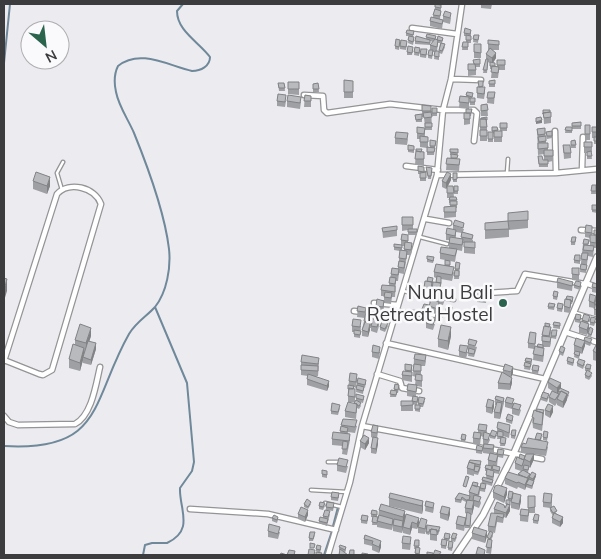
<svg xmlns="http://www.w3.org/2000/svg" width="601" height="559" viewBox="0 0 601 559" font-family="Mulish,sans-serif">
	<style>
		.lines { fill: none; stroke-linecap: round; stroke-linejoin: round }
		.stream { stroke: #6f889a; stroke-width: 2 }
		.service-casing { stroke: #949497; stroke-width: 5 }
		.minor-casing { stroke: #949497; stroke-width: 7 }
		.tertiary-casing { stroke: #949497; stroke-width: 8 }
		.service { stroke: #fff; stroke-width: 2.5 }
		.minor { stroke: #fff; stroke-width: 4.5 }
		.tertiary { stroke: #fff; stroke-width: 5.5 }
		.wall { fill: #9ea0a3; fill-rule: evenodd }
		.shaded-wall { fill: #818284 }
		.building { fill: #b8babd; stroke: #818284 }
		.poi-dot { fill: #2b644d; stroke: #fafafd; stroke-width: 2 }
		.labels { text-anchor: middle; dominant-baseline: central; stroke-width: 5; stroke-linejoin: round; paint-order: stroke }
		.poi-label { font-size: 19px; fill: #3c3c3e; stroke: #fafafd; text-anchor: end }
	</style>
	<rect width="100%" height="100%" fill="#ececf0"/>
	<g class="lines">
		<path class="stream" d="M 4,63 L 10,4
			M 4,91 L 4,120
			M 519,434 L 523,425
			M 4,446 C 104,452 91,401 129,334 C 136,322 147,316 155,307 C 167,292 171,267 169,249 C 165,215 147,165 134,133 C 128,119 119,107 116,92 C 114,83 114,74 118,66 C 140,48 169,66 192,71 C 201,71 210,66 210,57 C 199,42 177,31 177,11 L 183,4
			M 333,526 L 338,507
			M 143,555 L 145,545 L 152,543 L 167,543 C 195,530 179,509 180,488 L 192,471 L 194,462 L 187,383 L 155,307
			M 324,555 L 332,531"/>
		<g class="service-casing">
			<path id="service" d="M 507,173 L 508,159
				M 62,190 L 57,173 L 63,162
				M 420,237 L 447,244
				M 403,291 L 433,297
				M 443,298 L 454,300
				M 328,462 L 339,462
				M 311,490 L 347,492
				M 325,503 L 342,507"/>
		</g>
		<g class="minor-casing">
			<path id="minor" d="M 412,28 L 457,34
				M 451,79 L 481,80
				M 304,95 L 323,96 L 324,110 L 327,113 L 390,104 L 443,110 L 474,110 L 477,113 L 474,141
				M 555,131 L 556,173
				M 406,166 L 438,170
				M 582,170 L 583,137
				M 437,175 L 556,173 L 597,169
				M 426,219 L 449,223
				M 581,230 L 597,231
				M 585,283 L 597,287
				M 487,293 L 517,291 L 525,274 L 585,284
				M 374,303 L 398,305
				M 354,311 L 363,312
				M 397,312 L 440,315
				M 576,314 L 597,320
				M 565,332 L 596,342
				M 386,343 L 545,379
				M 4,360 L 39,374 L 43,375 L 52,370 L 101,204 C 95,187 69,181 57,194 L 4,361
				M 377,374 L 400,381 L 402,388 L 419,391
				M 4,416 L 9,422 L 18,425 L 75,424 C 92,415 96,384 100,367
				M 362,426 L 482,448
				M 490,449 L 542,459
				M 190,509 L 268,514 L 336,530
				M 328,555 L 350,482 L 362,426 L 437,175 L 443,110 L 451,79 L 462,4"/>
		</g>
		<g class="tertiary-casing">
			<path id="tertiary" d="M 456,555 L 483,515 L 514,453 L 597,257"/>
		</g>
		<use href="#service" class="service"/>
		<use href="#minor" class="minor"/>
		<use href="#tertiary" class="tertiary"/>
	</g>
	<path class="wall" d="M 481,4 L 492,4 L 491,9 L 481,8 Z
		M 435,7 L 441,8 L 440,19 L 443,20 L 443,16 L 451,18 L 450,24 L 443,22 L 442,29 L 430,26 L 430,21 L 433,17 Z
		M 471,32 L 471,43 L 468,43 L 468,50 L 462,50 L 463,42 L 466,42 L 466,36 L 464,36 L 464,33 Z
		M 406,33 L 414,34 L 413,36 L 414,40 L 413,45 L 408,43 L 409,36 L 406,36 Z
		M 474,35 L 479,35 L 478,43 L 473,42 Z
		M 426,37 L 443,40 L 442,43 L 445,47 L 442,54 L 439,53 L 439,60 L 434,59 L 435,52 L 433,52 L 432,59 L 428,58 L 428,55 L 430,50 L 430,45 L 433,42 L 430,41 L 430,45 L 415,44 L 415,41 L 426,39 ZM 438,43 L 440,43 L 439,51 L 437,51 Z
		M 488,40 L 499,41 L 499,50 L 493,50 L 496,58 L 493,63 L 495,66 L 497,66 L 497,60 L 505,60 L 505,70 L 499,70 L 498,78 L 491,78 L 492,69 L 490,69 L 490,63 L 488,62 L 487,73 L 483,73 L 486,59 L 486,54 L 489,50 L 488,50 Z
		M 400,43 L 399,50 L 395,49 L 395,46 Z
		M 407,44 L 406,50 L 400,49 L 400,46 Z
		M 474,44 L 481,44 L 481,58 L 474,58 Z
		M 415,47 L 420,48 L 419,56 L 414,55 Z
		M 413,49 L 412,55 L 407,55 L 407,52 Z
		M 427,52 L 426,58 L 420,57 L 420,54 Z
		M 468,64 L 480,64 L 480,67 L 476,67 L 476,75 L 468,76 Z
		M 344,80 L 353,81 L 353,98 L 344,98 Z
		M 495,80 L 495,87 L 489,87 L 489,81 Z
		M 483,81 L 483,87 L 485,93 L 484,99 L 477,98 L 477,93 L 478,87 Z
		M 288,82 L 299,82 L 299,95 L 288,94 Z
		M 278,83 L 284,83 L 285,91 L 279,91 Z
		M 318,83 L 319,92 L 313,92 L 313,84 Z
		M 488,92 L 495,92 L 494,104 L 487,103 Z
		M 305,95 L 311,96 L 311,107 L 304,107 Z
		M 466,95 L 473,96 L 472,98 L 475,98 L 475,105 L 470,105 L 470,99 L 469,99 L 469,109 L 459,108 L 460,96 L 466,96 Z
		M 277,101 L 286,101 L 285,107 L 277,106 Z
		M 287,101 L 301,102 L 300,109 L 287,107 Z
		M 487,104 L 488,116 L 481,116 L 481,105 Z
		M 422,105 L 431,106 L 432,130 L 425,130 L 425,129 L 425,136 L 428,137 L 428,147 L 430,147 L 430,146 L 436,141 L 434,155 L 427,155 L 427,148 L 420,147 L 420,139 L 417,139 L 417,127 L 425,128 L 424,117 L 422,117 Z
		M 432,108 L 437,108 L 437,116 L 432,116 Z
		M 472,109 L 471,116 L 470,116 L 470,124 L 464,125 L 464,113 L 466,113 Z
		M 543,110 L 551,117 L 551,123 L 544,124 Z
		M 422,114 L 422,122 L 416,122 L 415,115 Z
		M 487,117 L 487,141 L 480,141 L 480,119 Z
		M 581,122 L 581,129 L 572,129 L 572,133 L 565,133 L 566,127 L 572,127 L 572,123 Z
		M 500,123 L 507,123 L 507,131 L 500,131 Z
		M 585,125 L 590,125 L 590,140 L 585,140 Z
		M 492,127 L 497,127 L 498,131 L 502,131 L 502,142 L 494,142 L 494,133 L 493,134 L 493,142 L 488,142 L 488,132 L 492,132 Z
		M 592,127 L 597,127 L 597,144 L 594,144 L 594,138 L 592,138 Z
		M 545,128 L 546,143 L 548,143 L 548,150 L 553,150 L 553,161 L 548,162 L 548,167 L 539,167 L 538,156 L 543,160 L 544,160 L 544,154 L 538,155 L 537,129 Z
		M 552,131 L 552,138 L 547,139 L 546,132 Z
		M 395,138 L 408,139 L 407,145 L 395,144 Z
		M 575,140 L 576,148 L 571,148 L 571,141 Z
		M 584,142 L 592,147 L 592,152 L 591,152 L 592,159 L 587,159 L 587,153 L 584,153 Z
		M 408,145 L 414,146 L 414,153 L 408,152 Z
		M 563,145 L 571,153 L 571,158 L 564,159 Z
		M 450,149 L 458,149 L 457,159 L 460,159 L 459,171 L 446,170 L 447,158 L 451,158 L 451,155 L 450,155 Z
		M 416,151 L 424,152 L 424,165 L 415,165 Z
		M 418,166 L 424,167 L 424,172 L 426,172 L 426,181 L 420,181 L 420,174 L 418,174 Z
		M 426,167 L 432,170 L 431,179 L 428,179 Z
		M 453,173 L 457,173 L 457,182 L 453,182 Z
		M 451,180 L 448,186 L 453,186 L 454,197 L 456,197 L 457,208 L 456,208 L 456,217 L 444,218 L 444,207 L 450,206 L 450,203 L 449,203 L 449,198 L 447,198 L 447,188 L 446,189 L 442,187 L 442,181 Z
		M 33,181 L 50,186 L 47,194 L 33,189 Z
		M 592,185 L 596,185 L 596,194 L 591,194 Z
		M 454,189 L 458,191 L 458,194 L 454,194 Z
		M 592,205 L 597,205 L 597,213 L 592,212 Z
		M 508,213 L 528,220 L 528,228 L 509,230 L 509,237 L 485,239 L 485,223 L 508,221 Z
		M 402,217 L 413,217 L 413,229 L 417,229 L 417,235 L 408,235 L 408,243 L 412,249 L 411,255 L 407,255 L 404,274 L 399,273 L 398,281 L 396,281 L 395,297 L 392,297 L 391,304 L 384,303 L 384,311 L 390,318 L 389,323 L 385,322 L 388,326 L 385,332 L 380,330 L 380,327 L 382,322 L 382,313 L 376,312 L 376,306 L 384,301 L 384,296 L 381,296 L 381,290 L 389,285 L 391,274 L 398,268 L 400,251 L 394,250 L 394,244 L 401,245 L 401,240 L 408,235 L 408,230 L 402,231 ZM 402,246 L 404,246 L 404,251 L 402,250 Z
		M 453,225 L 464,229 L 463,232 L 473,240 L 473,242 L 475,242 L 475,254 L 464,253 L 464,243 L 463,243 L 462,251 L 457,250 L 455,262 L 450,261 L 450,266 L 454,273 L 452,281 L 441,279 L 440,293 L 445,299 L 443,305 L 439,304 L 439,308 L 438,314 L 442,318 L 441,322 L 435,321 L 436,314 L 429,312 L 430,304 L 429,301 L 437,302 L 437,296 L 432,295 L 432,289 L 436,282 L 436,278 L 434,277 L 434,272 L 445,265 L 445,260 L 440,259 L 440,253 L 449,248 L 449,240 L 446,240 L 446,234 L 453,229 ZM 456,232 L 462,233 L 461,239 L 456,238 Z
		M 382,228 L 397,230 L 397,236 L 383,238 Z
		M 597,230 L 596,248 L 594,248 L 593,257 L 588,256 L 586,273 L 580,272 L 583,244 L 589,242 L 588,246 L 590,246 L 590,238 L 585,237 L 585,232 L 592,232 L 592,235 L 594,235 Z
		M 576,237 L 575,245 L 571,245 L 571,242 Z
		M 580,255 L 580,264 L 574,263 L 574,260 Z
		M 427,259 L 434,260 L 433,263 L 427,262 Z
		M 460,266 L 459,279 L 454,279 L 455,269 Z
		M 572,274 L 579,274 L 579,281 L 572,280 Z
		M 427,281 L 433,281 L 431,295 L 424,294 L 424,288 Z
		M 557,282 L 573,282 L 572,291 L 557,288 Z
		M 597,284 L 597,293 L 592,292 L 592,287 Z
		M 574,285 L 581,285 L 580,290 L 574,288 Z
		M 487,295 L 486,303 L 477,302 L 477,296 Z
		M 558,295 L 557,300 L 553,299 L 553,296 Z
		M 573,300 L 572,304 L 571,304 L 570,313 L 564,312 L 564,306 Z
		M 589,301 L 596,301 L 594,308 L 589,307 Z
		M 597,303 L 597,316 L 594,315 L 594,309 Z
		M 555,304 L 554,310 L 548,309 L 548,307 Z
		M 358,306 L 366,313 L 365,318 L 357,317 Z
		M 563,307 L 562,312 L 557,311 L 557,308 Z
		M 429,308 L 427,313 L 422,312 L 422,309 Z
		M 452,310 L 451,316 L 445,315 L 445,312 Z
		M 366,312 L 381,317 L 379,321 L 379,326 L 377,333 L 371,331 L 371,328 L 370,328 L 368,337 L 362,336 L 362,330 Z
		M 581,318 L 580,323 L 575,322 L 575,319 Z
		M 590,319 L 588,323 L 589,329 L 587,335 L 579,333 L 579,327 L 582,322 L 582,320 Z
		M 596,321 L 594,326 L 590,325 L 590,322 Z
		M 554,322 L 560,323 L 560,329 L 553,328 Z
		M 426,323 L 435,324 L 433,330 L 426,328 Z
		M 352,326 L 361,326 L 360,338 L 354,337 L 354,332 L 352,332 Z
		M 550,327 L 551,333 L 550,337 L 551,343 L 550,347 L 543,347 L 544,354 L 543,362 L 533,360 L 534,349 L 528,348 L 528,343 L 536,339 L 535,346 L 537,347 L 542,345 L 542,335 Z
		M 593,331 L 591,337 L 588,336 L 588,333 Z
		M 557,333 L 556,339 L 551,338 L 551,336 Z
		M 91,336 L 89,341 L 96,349 L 91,365 L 83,363 L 83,360 L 80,371 L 69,368 L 69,359 L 75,345 L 75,340 Z
		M 451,336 L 448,350 L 438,347 L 438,339 Z
		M 584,340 L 592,342 L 590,346 L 585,344 L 582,354 L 580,353 L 579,359 L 574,357 L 575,351 L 574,351 L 574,345 Z
		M 597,343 L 597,361 L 593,360 L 593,351 Z
		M 468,344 L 477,347 L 474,357 L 468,356 L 469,350 L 468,350 Z
		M 565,350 L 563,356 L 559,354 L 559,351 Z
		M 459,351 L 468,352 L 466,358 L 459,357 Z
		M 372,352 L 380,352 L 379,359 L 372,357 Z
		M 526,358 L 532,362 L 530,370 L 524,369 Z
		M 414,359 L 426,361 L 425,366 L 421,366 L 421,375 L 422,375 L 422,387 L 417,386 L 416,396 L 418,400 L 417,405 L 418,405 L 418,403 L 425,401 L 423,407 L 420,407 L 420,412 L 415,411 L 415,405 L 413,404 L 413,411 L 401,411 L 401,401 L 412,401 L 413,397 L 407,396 L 407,390 L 415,385 L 416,377 L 413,376 Z
		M 567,361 L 574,362 L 573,366 L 567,364 Z
		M 301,362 L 319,363 L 318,376 L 316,376 L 329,386 L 327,391 L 307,385 L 307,379 L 308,376 L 301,375 Z
		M 577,363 L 585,364 L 583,369 L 577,366 Z
		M 405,364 L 412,365 L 412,382 L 402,380 L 402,375 L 405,371 Z
		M 585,368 L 591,368 L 590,372 L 592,376 L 589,380 L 585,378 L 585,375 L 586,371 L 585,371 Z
		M 539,369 L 538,374 L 532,373 L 532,370 Z
		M 503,370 L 513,373 L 511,377 L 512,383 L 510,390 L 498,389 L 498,383 L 503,373 Z
		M 357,380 L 356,388 L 354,387 L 354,389 L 355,389 L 355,402 L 348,402 L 348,389 L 349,381 Z
		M 366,382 L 365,388 L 364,387 L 363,394 L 356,392 L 357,383 Z
		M 548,382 L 561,389 L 569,395 L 563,408 L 557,405 L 557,403 L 555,406 L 549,402 L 549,397 L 554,392 L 548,388 Z
		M 395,384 L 399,388 L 398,393 L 397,393 L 396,397 L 390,397 L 391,390 L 394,390 Z
		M 541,397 L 549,397 L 547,402 L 541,400 Z
		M 356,398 L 364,399 L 363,403 L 359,402 L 361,406 L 359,409 L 357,408 L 356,419 L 345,417 L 345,411 L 354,403 L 356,401 Z
		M 504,398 L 504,403 L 500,419 L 494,418 L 494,412 L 496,405 L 495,405 L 495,399 Z
		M 505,402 L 514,403 L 521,410 L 519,416 L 512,414 L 512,409 L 505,407 Z
		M 486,407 L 494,407 L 492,414 L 486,412 Z
		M 340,408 L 338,415 L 331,414 L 331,411 Z
		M 545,410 L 553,412 L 550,418 L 545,415 Z
		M 544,413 L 542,431 L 533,428 L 532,417 Z
		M 343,419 L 357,426 L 355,433 L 348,432 L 350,440 L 347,455 L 342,454 L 343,446 L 332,445 L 332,439 L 340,433 Z
		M 506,419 L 513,419 L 512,424 L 506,422 Z
		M 497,428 L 510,431 L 509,438 L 503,436 L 503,437 L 506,440 L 505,446 L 500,446 L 501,439 L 497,439 L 498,434 L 497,433 Z
		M 478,430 L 487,431 L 487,433 L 490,440 L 488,444 L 494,445 L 494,454 L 497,455 L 498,449 L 504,453 L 503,458 L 498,457 L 497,466 L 500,470 L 499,474 L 494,473 L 494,476 L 492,486 L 486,484 L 485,492 L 480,491 L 479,497 L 481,503 L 479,508 L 474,506 L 472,515 L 471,515 L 470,528 L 465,528 L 465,526 L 464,531 L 456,529 L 456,524 L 466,518 L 467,514 L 465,513 L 465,508 L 466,502 L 462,500 L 461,503 L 455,502 L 455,499 L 459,493 L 469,496 L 469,492 L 478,487 L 480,487 L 482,483 L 482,480 L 486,478 L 487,471 L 485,471 L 485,468 L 488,465 L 488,460 L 490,454 L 483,453 L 483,437 L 481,436 L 480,445 L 473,444 L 473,438 L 478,433 Z
		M 371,432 L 378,432 L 377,438 L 378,444 L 376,454 L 371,453 L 371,448 L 373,438 L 371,437 Z
		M 516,433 L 515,439 L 511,438 L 511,435 Z
		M 490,435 L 497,435 L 495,439 L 490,438 Z
		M 548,435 L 547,441 L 543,440 L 543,437 Z
		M 542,437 L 541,440 L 548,447 L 546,456 L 534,454 L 534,459 L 530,468 L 529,467 L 528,473 L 530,476 L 536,476 L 534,481 L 532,489 L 526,487 L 526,486 L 525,490 L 518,487 L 517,489 L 505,484 L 505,478 L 518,475 L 518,474 L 521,471 L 515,469 L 515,463 L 519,458 L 525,456 L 529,454 L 521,453 L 521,447 L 526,444 Z
		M 466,438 L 465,442 L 461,442 L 461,439 Z
		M 360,441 L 369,443 L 365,450 L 360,447 Z
		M 483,447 L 482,454 L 476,453 L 476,450 Z
		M 470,460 L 481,464 L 480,470 L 478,475 L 474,474 L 474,476 L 467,474 L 467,468 Z
		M 337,465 L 348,466 L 346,473 L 337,471 Z
		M 322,474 L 327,474 L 327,478 L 322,477 Z
		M 493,492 L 507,494 L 504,503 L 493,498 Z
		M 513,494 L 521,501 L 519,510 L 511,508 L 511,501 L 510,501 L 510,511 L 506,518 L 504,517 L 503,523 L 497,522 L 495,533 L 491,532 L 493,536 L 491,540 L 492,546 L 491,554 L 486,553 L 488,540 L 487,537 L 489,532 L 488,531 L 488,526 L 494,513 L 494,509 L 505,508 L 508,498 Z
		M 339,496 L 338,501 L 331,500 L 331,497 Z
		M 528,496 L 535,496 L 535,513 L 529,513 L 528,522 L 520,521 L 520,515 L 528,510 Z
		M 389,498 L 423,501 L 423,509 L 422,514 L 389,506 Z
		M 552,500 L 552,507 L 563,523 L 560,527 L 552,523 L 552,518 L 553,516 L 550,511 L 550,508 L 543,507 L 543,502 Z
		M 426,501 L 434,508 L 433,513 L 425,511 Z
		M 304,504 L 311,504 L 308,509 L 304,507 Z
		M 319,506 L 325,506 L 323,510 L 319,509 Z
		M 334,506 L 333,511 L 326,510 L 326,507 Z
		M 379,510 L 405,511 L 405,520 L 402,533 L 393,531 L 393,526 L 392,530 L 377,527 L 377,524 L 377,525 L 372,525 L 373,517 L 371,517 L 371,514 L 377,511 L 377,517 L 378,519 Z
		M 440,513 L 450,514 L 448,521 L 440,518 Z
		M 298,514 L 308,515 L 305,522 L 298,519 Z
		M 330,514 L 327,526 L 319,523 L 319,521 L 323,518 L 323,516 Z
		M 406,514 L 419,524 L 417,529 L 412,528 L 410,535 L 403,533 L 403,527 Z
		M 272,518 L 278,520 L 277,523 L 272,521 Z
		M 539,518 L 538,524 L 533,523 L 533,520 Z
		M 368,519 L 367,524 L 361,523 L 361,520 Z
		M 427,525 L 440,530 L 438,535 L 437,535 L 437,541 L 430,540 L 430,532 L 429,535 L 426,534 L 426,529 L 425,534 L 418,533 L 418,527 Z
		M 268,531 L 280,532 L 278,539 L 268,537 Z
		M 472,533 L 487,536 L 485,543 L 472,539 Z
		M 315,535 L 313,541 L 309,541 L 309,538 Z
		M 365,535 L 381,547 L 379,553 L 372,550 L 372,546 L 364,544 L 364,539 Z
		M 450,537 L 449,541 L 453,545 L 452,551 L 448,550 L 449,541 L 447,541 L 446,549 L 441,548 L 441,545 L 444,540 L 444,538 Z
		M 457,537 L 455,542 L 451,541 L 451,538 Z
		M 415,540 L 419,540 L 419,547 L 420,551 L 419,555 L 415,555 L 416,549 L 414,549 Z
		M 402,543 L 411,543 L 410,550 L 402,549 Z
		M 339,547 L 346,550 L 345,553 L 339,550 Z
		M 316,549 L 321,549 L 320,553 L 322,555 L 316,551 Z"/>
	<path class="shaded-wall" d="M 496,53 L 496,58 L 492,64 L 492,58 Z
		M 542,120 L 542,123 L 536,124 L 536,122 Z
		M 451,174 L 451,180 L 446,189 L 446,183 Z
		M 50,177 L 50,186 L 47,194 L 47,186 Z
		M 7,279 L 7,291 L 4,301 L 4,290 Z
		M 596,296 L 596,301 L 594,308 L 594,303 Z
		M 370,324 L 370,330 L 368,337 L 368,332 Z
		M 589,324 L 589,329 L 587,335 L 587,330 Z
		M 451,327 L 451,336 L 448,350 L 448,341 Z
		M 91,328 L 91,336 L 86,352 L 86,343 Z
		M 585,341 L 585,346 L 582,354 L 582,348 Z
		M 96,343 L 96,349 L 91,365 L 91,360 Z
		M 84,348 L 84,356 L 83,357 L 83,360 L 80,371 L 80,363 Z
		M 513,367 L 513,373 L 511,378 L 511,372 Z
		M 512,378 L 512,383 L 510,390 L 510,384 Z
		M 329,381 L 329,386 L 327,391 L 327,386 Z
		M 561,383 L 561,389 L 557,394 L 557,388 Z
		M 567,394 L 567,400 L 563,408 L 563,402 Z
		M 494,401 L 494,407 L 492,414 L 492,408 Z
		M 502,403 L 502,409 L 500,419 L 500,413 Z
		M 553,406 L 553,412 L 550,418 L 550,412 Z
		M 369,438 L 369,443 L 365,450 L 365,444 Z
		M 378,438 L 378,444 L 376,454 L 376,449 Z
		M 534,454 L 534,459 L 530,468 L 530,462 Z
		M 530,474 L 530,477 L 528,481 L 525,490 L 525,485 Z
		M 536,474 L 536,476 L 534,481 L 532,489 L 533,479 Z
		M 507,488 L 507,494 L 504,503 L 504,497 Z
		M 521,495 L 521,501 L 519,510 L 519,504 Z
		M 510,500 L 510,511 L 506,518 L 506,513 Z
		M 423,501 L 423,509 L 422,514 L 422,506 Z
		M 474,501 L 474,507 L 472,515 L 472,509 Z
		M 450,508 L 450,514 L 448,521 L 448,515 Z
		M 308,510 L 308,515 L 305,522 L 305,517 Z
		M 405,511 L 405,520 L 402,533 L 403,517 Z
		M 563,517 L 563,523 L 560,527 L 560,522 Z
		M 419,518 L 419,524 L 417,529 L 417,524 Z
		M 412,522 L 412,528 L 410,535 L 410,529 Z
		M 487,531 L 487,536 L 485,543 L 485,537 Z
		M 381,541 L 381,547 L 379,553 L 379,547 Z"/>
	<path class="building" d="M 435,4 L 441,5 L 441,8 L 435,7 Z
		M 435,9 L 441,11 L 440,16 L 433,15 Z
		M 445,11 L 451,13 L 450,18 L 443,16 Z
		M 431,17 L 443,20 L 442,24 L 430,21 Z
		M 465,28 L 471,30 L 470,34 L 464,33 Z
		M 407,30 L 414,31 L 413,35 L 406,33 Z
		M 427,34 L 436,36 L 435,39 L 426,37 Z
		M 466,35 L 471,36 L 471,40 L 466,40 Z
		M 474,35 L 479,35 L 478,40 L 473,39 Z
		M 409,36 L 414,37 L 413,42 L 408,40 Z
		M 416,36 L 430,40 L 430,43 L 415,41 Z
		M 438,36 L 443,38 L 442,41 L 437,40 Z
		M 396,39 L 400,40 L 399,47 L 395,46 Z
		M 435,39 L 438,40 L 437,47 L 430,45 Z
		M 401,40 L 407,41 L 406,47 L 400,46 Z
		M 488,40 L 499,41 L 499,45 L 488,44 Z
		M 463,42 L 468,42 L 468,47 L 462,47 Z
		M 441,43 L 445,44 L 442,51 L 439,50 Z
		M 474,44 L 481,44 L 481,53 L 474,52 Z
		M 408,46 L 413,47 L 412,53 L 407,52 Z
		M 415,47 L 420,48 L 419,53 L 414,52 Z
		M 490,48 L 496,53 L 492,58 L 486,54 Z
		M 421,49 L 427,49 L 426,55 L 420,54 Z
		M 429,50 L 433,50 L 432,56 L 428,55 Z
		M 435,51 L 439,51 L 439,57 L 434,56 Z
		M 480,59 L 480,64 L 474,64 L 473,60 Z
		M 486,59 L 488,59 L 487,70 L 483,70 Z
		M 497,60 L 505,60 L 505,65 L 497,65 Z
		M 490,62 L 495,63 L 495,66 L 490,66 Z
		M 468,64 L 475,64 L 476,70 L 468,70 Z
		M 492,66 L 499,67 L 498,73 L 491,72 Z
		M 344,80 L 353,81 L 353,92 L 344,92 Z
		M 495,80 L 495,84 L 489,84 L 489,81 Z
		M 478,81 L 483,81 L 483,86 L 479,87 Z
		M 288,82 L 299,82 L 299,89 L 288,89 Z
		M 278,83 L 284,83 L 285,88 L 279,88 Z
		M 318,83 L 319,89 L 313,89 L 313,84 Z
		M 477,87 L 485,87 L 484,94 L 477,93 Z
		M 467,92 L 473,93 L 472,97 L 466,95 Z
		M 488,92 L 495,92 L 494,98 L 487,98 Z
		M 278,94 L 286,95 L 285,102 L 277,101 Z
		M 288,95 L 301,97 L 300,103 L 287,101 Z
		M 305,95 L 311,96 L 311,101 L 304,101 Z
		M 460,96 L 469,97 L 469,103 L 459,102 Z
		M 470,98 L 475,98 L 475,102 L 470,102 Z
		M 487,104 L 488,110 L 481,111 L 481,105 Z
		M 422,105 L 431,106 L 431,111 L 422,111 Z
		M 432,108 L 437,108 L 437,113 L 432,113 Z
		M 466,109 L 472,109 L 471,113 L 466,113 Z
		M 543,110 L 550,110 L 550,112 L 543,113 L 543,114 Z
		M 431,112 L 432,117 L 424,118 L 423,113 Z
		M 551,112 L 551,117 L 544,118 L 543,113 Z
		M 464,113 L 470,113 L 470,119 L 464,119 Z
		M 422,114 L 422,119 L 416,120 L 415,115 Z
		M 487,117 L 487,120 L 486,120 L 486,119 L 481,119 L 481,118 Z
		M 541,117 L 542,120 L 536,122 L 536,118 Z
		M 480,119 L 486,119 L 487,127 L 480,127 Z
		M 581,122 L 581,126 L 572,126 L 572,123 Z
		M 425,123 L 432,123 L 432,127 L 425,127 Z
		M 500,123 L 507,123 L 507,128 L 500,128 Z
		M 585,125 L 590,125 L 590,134 L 585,134 Z
		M 417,127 L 425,128 L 424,134 L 417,133 Z
		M 492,127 L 497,127 L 498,130 L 492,131 Z
		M 566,127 L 572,127 L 572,131 L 565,130 Z
		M 592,127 L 597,127 L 597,132 L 592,132 Z
		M 545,128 L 545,134 L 538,135 L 537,129 Z
		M 480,130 L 487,130 L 487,136 L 480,136 Z
		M 494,131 L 502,131 L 502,137 L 494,137 Z
		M 552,131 L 552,136 L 547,136 L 546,132 Z
		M 396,132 L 408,133 L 407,139 L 395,138 Z
		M 488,132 L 493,132 L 493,139 L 488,139 Z
		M 420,136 L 428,137 L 428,142 L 420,142 Z
		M 546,136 L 546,141 L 539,142 L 538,137 Z
		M 594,137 L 597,137 L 597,141 L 594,141 Z
		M 430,140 L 436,141 L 435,146 L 430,146 Z
		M 575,140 L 576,145 L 571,145 L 571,141 Z
		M 584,142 L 592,142 L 592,147 L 584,147 Z
		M 538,143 L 548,143 L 548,148 L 538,149 Z
		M 408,145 L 414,146 L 414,150 L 408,150 Z
		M 563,145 L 570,145 L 571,153 L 564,153 Z
		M 427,147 L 435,148 L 434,152 L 427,152 Z
		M 416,149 L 422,149 L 421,152 L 416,151 Z
		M 450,149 L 458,149 L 458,153 L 450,152 Z
		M 544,150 L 553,150 L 553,156 L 544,156 Z
		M 416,151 L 424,152 L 424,159 L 415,159 Z
		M 591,151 L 592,156 L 587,156 L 587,152 Z
		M 451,154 L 458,155 L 457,158 L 451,158 Z
		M 538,156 L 542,156 L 543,160 L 548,160 L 548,164 L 539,164 Z
		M 447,158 L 460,159 L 459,165 L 446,164 Z
		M 418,166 L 424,167 L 424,172 L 418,171 Z
		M 426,167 L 432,168 L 431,176 L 428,176 Z
		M 36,172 L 50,177 L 47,186 L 33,181 Z
		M 426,172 L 426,178 L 420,178 L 420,173 Z
		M 447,172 L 451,174 L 446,183 L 442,181 Z
		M 453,173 L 457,173 L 457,179 L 453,180 Z
		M 592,185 L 596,185 L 596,191 L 591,191 Z
		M 447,186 L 453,186 L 454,193 L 447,193 Z
		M 454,186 L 458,186 L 458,191 L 454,191 Z
		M 450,197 L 456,197 L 457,200 L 449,200 Z
		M 450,201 L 457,201 L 457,205 L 450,205 Z
		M 592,205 L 597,205 L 597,210 L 592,210 Z
		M 456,206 L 456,212 L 444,212 L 444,207 Z
		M 528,211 L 528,220 L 508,221 L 509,229 L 485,230 L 485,223 L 508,221 L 508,213 Z
		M 402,217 L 413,217 L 413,225 L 402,225 Z
		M 455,220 L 464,223 L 463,228 L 453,225 Z
		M 586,225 L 592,226 L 592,233 L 585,232 Z
		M 397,226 L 397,230 L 383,232 L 382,228 Z
		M 447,228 L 456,230 L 455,236 L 446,234 Z
		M 408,229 L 417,229 L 417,232 L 408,232 Z
		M 594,230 L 597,230 L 597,235 L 594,235 Z
		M 462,232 L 473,235 L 472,239 L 461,237 Z
		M 402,234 L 408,235 L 408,241 L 401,240 Z
		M 590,235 L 596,235 L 596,243 L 590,242 Z
		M 450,237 L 463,239 L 462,245 L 449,243 Z
		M 572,237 L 576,237 L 575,242 L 571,242 Z
		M 584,239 L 589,240 L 588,244 L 583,244 Z
		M 405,242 L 412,243 L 411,250 L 404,249 Z
		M 464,242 L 475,242 L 475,248 L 464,247 Z
		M 394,244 L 402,245 L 402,248 L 394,247 Z
		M 584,245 L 594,246 L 593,251 L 583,250 Z
		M 441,247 L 457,249 L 455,256 L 440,253 Z
		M 400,250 L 407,251 L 406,259 L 399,258 Z
		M 582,253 L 588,253 L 587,260 L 581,259 Z
		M 575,255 L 580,255 L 580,261 L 574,260 Z
		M 427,256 L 434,257 L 433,261 L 427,259 Z
		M 445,260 L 450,261 L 450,265 L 445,265 Z
		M 399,261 L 405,262 L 404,268 L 398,267 Z
		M 456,262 L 460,263 L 459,269 L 455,269 Z
		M 436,264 L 454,267 L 452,275 L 434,272 Z
		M 581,264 L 587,265 L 586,270 L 580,269 Z
		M 392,268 L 399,269 L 398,275 L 391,274 Z
		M 572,268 L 579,268 L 579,275 L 572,274 Z
		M 455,270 L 459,271 L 459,276 L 454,276 Z
		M 437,276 L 441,277 L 441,283 L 436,282 Z
		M 390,277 L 396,278 L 395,284 L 389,283 Z
		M 428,277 L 433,278 L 432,283 L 432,282 L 427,281 Z
		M 4,278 L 7,279 L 4,290 Z
		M 558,278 L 573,282 L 572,286 L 557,282 Z
		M 425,281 L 432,282 L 431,289 L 424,288 Z
		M 576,281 L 581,282 L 580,287 L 574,285 Z
		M 433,282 L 441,283 L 439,291 L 432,289 Z
		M 593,283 L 597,284 L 597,288 L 592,287 Z
		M 382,285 L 395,286 L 395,292 L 381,290 Z
		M 479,288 L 487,290 L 486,298 L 477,296 Z
		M 554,291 L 558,292 L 557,297 L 553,296 Z
		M 385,292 L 392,293 L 391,298 L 384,297 Z
		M 438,292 L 445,294 L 443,299 L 437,298 Z
		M 590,294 L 596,296 L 594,303 L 589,301 Z
		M 430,296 L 436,296 L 435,301 L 431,300 L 429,301 Z
		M 567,296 L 573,297 L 572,302 L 571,301 L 571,300 L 566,299 Z
		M 377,299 L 384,301 L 383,307 L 376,306 Z
		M 565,299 L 571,300 L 570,308 L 564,306 Z
		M 431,300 L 439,302 L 438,309 L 429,306 Z
		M 549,303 L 555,304 L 554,307 L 548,307 Z
		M 558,303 L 563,304 L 562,309 L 557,308 Z
		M 596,303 L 597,303 L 597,310 L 594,309 Z
		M 424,304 L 429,305 L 427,310 L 422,309 Z
		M 358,306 L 366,308 L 365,312 L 357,311 Z
		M 447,306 L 452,307 L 451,313 L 445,312 Z
		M 368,311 L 381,314 L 380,318 L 374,317 L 374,314 L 367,313 Z
		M 383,311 L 390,313 L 389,318 L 382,316 Z
		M 366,312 L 374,314 L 373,319 L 379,320 L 377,327 L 371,326 L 372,323 L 364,321 Z
		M 436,314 L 442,315 L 441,320 L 435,318 Z
		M 576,314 L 581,315 L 580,320 L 575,319 Z
		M 584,314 L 590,316 L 588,322 L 582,320 Z
		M 428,317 L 435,319 L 433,325 L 426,323 Z
		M 591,317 L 596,318 L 594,323 L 590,322 Z
		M 353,319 L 361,320 L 360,327 L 352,326 Z
		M 382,321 L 388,323 L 385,329 L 380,327 Z
		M 581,321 L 589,324 L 587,330 L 579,327 Z
		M 365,322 L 370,324 L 368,332 L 362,330 Z
		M 554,322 L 560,323 L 560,326 L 553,325 Z
		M 545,323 L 550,324 L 549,327 L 545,326 Z
		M 80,324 L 91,328 L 86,343 L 75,340 Z
		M 441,325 L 451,327 L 448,341 L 438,339 Z
		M 544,326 L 551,327 L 549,336 L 542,335 Z
		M 590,327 L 593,329 L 591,335 L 588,333 Z
		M 354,330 L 361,331 L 360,335 L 354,334 Z
		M 552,330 L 557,330 L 556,336 L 551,336 Z
		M 530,332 L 536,333 L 535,344 L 528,343 Z
		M 542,336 L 551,337 L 550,342 L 542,341 Z
		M 585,337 L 592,339 L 590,343 L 584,340 Z
		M 576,338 L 585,341 L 582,348 L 574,345 Z
		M 469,339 L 477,341 L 475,346 L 468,344 Z
		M 88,341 L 96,343 L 91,360 L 83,357 Z
		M 597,343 L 597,353 L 593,351 Z
		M 73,344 L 84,348 L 80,363 L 69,359 Z
		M 538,344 L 543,345 L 543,348 L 537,347 Z
		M 373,345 L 380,347 L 379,353 L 372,352 Z
		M 460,345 L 468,346 L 466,353 L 459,351 Z
		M 535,346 L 544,348 L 543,356 L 533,354 Z
		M 561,346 L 565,348 L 563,353 L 559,351 Z
		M 469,348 L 475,350 L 474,354 L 468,353 Z
		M 575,351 L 580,352 L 579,356 L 574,354 Z
		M 415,354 L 426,355 L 425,361 L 414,359 Z
		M 302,355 L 319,358 L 318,364 L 301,362 Z
		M 568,357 L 574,359 L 573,363 L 567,361 Z
		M 526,358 L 532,359 L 531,362 L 525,361 Z
		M 579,359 L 585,361 L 583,366 L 577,363 Z
		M 525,362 L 531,364 L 530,367 L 524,366 Z
		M 405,364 L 412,365 L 411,371 L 405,370 Z
		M 414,364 L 421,365 L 421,371 L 413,371 Z
		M 505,364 L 513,367 L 511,372 L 503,370 Z
		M 587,364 L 591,365 L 590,369 L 585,368 Z
		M 301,365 L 318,366 L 318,371 L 301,370 Z
		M 533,365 L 539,366 L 538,371 L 532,370 Z
		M 587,370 L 592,373 L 589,377 L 585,375 Z
		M 403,371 L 412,372 L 412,376 L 402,375 Z
		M 502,372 L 512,378 L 510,384 L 498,383 Z
		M 350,373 L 357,374 L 356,382 L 349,381 Z
		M 308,374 L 329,381 L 327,386 L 307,379 Z
		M 416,374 L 422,375 L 422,381 L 415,380 Z
		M 358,378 L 366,380 L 365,385 L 357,383 Z
		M 550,378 L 561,383 L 557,388 L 548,382 Z
		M 395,384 L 399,385 L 398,390 L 394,389 Z
		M 408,384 L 417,385 L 416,392 L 407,390 Z
		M 348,385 L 354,386 L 353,389 L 348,389 Z
		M 357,385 L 364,387 L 363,391 L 356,389 Z
		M 349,388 L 355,389 L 355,397 L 348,396 Z
		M 560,388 L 569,392 L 567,396 L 567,394 L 561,391 L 560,392 L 558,391 Z
		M 391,390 L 397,391 L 396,395 L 390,394 Z
		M 552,391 L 559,394 L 555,400 L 549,397 Z
		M 561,391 L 567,394 L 563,402 L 557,399 Z
		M 543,392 L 549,394 L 547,399 L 541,397 Z
		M 356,394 L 364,396 L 363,400 L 356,398 Z
		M 413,396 L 418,397 L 417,402 L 412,401 Z
		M 496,396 L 504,398 L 503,402 L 495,399 Z
		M 419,397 L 425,398 L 423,404 L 418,403 Z
		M 507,397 L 514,399 L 512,404 L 505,402 Z
		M 488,399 L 494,401 L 492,408 L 486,407 Z
		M 356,400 L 361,403 L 359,406 L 357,405 L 357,404 L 354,403 Z
		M 401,401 L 413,401 L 413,405 L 401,406 Z
		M 348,402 L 357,404 L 356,413 L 345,411 Z
		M 497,402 L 502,403 L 500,413 L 494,412 Z
		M 332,403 L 340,405 L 338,412 L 331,411 Z
		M 514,403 L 521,405 L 519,410 L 512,408 Z
		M 548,404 L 553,406 L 550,412 L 545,410 Z
		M 415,405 L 420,405 L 420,409 L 415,409 Z
		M 537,409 L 544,410 L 543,414 L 543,413 L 536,411 Z
		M 534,410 L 543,413 L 542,425 L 533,423 L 534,418 L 532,417 Z
		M 508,414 L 513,416 L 512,421 L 506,419 Z
		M 343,419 L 357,420 L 355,427 L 341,425 Z
		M 498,422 L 510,425 L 509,433 L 497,428 Z
		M 479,424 L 487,425 L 486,431 L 478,430 Z
		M 373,425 L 378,426 L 377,433 L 371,432 Z
		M 341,426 L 348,428 L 347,432 L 340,431 Z
		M 492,430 L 497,432 L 495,437 L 490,435 Z
		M 512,430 L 516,430 L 515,436 L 511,435 Z
		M 498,431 L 503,432 L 503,437 L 497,436 Z
		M 544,431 L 548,432 L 547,438 L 543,437 Z
		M 333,432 L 350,434 L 349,441 L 332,439 Z
		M 474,432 L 481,433 L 480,439 L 473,438 Z
		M 484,432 L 490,434 L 488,440 L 483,439 Z
		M 537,433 L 542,434 L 540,440 L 535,439 Z
		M 462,434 L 466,435 L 465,440 L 461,439 Z
		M 364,435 L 369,438 L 365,444 L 360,441 Z
		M 373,437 L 378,438 L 376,449 L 371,448 Z
		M 501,437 L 506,438 L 505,444 L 500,443 Z
		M 528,438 L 548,442 L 546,450 L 521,447 L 523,443 L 526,444 Z
		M 343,441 L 348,442 L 347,449 L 342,449 Z
		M 484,444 L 494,445 L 493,449 L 483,448 Z
		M 477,445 L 483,447 L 482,451 L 476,450 Z
		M 498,449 L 504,450 L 503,455 L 497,454 Z
		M 490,453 L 498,455 L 496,462 L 488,460 Z
		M 520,454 L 525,456 L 524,460 L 519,458 Z
		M 526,454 L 534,454 L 530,462 L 524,459 Z
		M 517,457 L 524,460 L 522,466 L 515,463 Z
		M 339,458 L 348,460 L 346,467 L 337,465 Z
		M 470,460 L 481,461 L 480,465 L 469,462 Z
		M 469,462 L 475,464 L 474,470 L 467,468 Z
		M 486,465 L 492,466 L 491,470 L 485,468 Z
		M 493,465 L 500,467 L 499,471 L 492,469 Z
		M 524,465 L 529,466 L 528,470 L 523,469 Z
		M 475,466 L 480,467 L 478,472 L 474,471 Z
		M 487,469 L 494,471 L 493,477 L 486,475 Z
		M 322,470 L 327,471 L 327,475 L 322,474 Z
		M 523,470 L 530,474 L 527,478 L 518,474 Z
		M 508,472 L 528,478 L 525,485 L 518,482 L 517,483 L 505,478 Z
		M 532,472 L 536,474 L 533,479 L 529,477 Z
		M 466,476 L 469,477 L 466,487 L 463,486 Z
		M 483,477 L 493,480 L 492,483 L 482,480 Z
		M 529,479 L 534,481 L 532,486 L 526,484 Z
		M 473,482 L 478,483 L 477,487 L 472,485 Z
		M 481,483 L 486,484 L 485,489 L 480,488 Z
		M 472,485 L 480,487 L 478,495 L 469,492 Z
		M 498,485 L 507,488 L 504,497 L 493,492 L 495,486 Z
		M 509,491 L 513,492 L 512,499 L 508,498 Z
		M 332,492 L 339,493 L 338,498 L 331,497 Z
		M 390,493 L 423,501 L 422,506 L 389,498 Z
		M 459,493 L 470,496 L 469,500 L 466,500 L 462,497 L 461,500 L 455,499 Z
		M 513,493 L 521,495 L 519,504 L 511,502 Z
		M 544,493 L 552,494 L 551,503 L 543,502 Z
		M 474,495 L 481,497 L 479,502 L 473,500 Z
		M 528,496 L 535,496 L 535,507 L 528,508 Z
		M 307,499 L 311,502 L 308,507 L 304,504 Z
		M 467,500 L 474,501 L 472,509 L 465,508 Z
		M 506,500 L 510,500 L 510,505 L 507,504 L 506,504 Z
		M 426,501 L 434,503 L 433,508 L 425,506 Z
		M 320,502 L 325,503 L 323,507 L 319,506 Z
		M 327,502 L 334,503 L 333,508 L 326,507 Z
		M 497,502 L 504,505 L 505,508 L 507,504 L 510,505 L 506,513 L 494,509 Z
		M 381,504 L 405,511 L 403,517 L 379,510 Z
		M 442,506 L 450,508 L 448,515 L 440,513 Z
		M 554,506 L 557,511 L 553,513 L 550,508 Z
		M 301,507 L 308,510 L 305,517 L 298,514 Z
		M 521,509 L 529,510 L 528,516 L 520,515 Z
		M 325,510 L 330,511 L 328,517 L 323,516 Z
		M 372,510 L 377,511 L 377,515 L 371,514 Z
		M 467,512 L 471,514 L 470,526 L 465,525 Z
		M 491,513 L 504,514 L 503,518 L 497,516 L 495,527 L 488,526 Z
		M 554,513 L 563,517 L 560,522 L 552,518 Z
		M 406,514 L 419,518 L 417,524 L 412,522 L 410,529 L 403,527 Z
		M 535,514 L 539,515 L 538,521 L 533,520 Z
		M 274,515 L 278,517 L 277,520 L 272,518 Z
		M 362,515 L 368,516 L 367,521 L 361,520 Z
		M 379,515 L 393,519 L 392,525 L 377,521 Z
		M 373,516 L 378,517 L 377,523 L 372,522 Z
		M 458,516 L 466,518 L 464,526 L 456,524 Z
		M 320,517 L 328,519 L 327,523 L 319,521 Z
		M 421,518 L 427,520 L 425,529 L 418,527 Z
		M 394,519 L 403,521 L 402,527 L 393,525 Z
		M 269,524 L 280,527 L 278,534 L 268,531 Z
		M 427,525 L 440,527 L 438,532 L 437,532 L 437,530 L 431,529 L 431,530 L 430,529 L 429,532 L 426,532 Z
		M 474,527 L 487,531 L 485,537 L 472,533 Z
		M 431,529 L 437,530 L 437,535 L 430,534 Z
		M 490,531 L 493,533 L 490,539 L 487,537 Z
		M 310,532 L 315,532 L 313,539 L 309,538 Z
		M 445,533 L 450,534 L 449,539 L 444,538 Z
		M 453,533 L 457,534 L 455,539 L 451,538 Z
		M 365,535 L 381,541 L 379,547 L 372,544 L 373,541 L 364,539 Z
		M 403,536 L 411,537 L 410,544 L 402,543 Z
		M 442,539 L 447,540 L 446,546 L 441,545 Z
		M 488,539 L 492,540 L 491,548 L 486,547 Z
		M 415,540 L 419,540 L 419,546 L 414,546 Z
		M 449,541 L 453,542 L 452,548 L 448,548 Z
		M 310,543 L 315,544 L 314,548 L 310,548 Z
		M 317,545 L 321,546 L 320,550 L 316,549 Z
		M 340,545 L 346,547 L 345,550 L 339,547 Z
		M 416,547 L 420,548 L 419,554 L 415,553 Z
		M 478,547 L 485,550 L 484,555 L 476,554 Z
		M 309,549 L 315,550 L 314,555 L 308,555 Z
		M 340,549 L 348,555 L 339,555 Z
		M 289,550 L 295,551 L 294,555 L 287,555 Z
		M 350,550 L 354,550 L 354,555 L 349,555 Z
		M 435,550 L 441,552 L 439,555 L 433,555 Z
		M 316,552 L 322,553 L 321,555 L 316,555 Z
		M 427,552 L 433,553 L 433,555 L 427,555 Z
		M 281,553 L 287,555 L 280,555 Z
		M 362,553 L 368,554 L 368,555 L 362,555 Z"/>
	<circle class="poi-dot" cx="503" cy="303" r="5"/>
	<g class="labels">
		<g class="poi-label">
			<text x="493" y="292">Nunu Bali<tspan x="493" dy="22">Retreat Hostel</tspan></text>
		</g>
	</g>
	<rect width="601" height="559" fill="none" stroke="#3c3c3e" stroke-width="10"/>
	<g transform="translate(45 45) rotate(152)"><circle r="24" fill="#fafafd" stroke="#aeaeb1"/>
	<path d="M0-4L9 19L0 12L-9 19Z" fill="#2b644d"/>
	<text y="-8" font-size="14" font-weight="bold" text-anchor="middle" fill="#3c3c3e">N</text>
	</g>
</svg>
